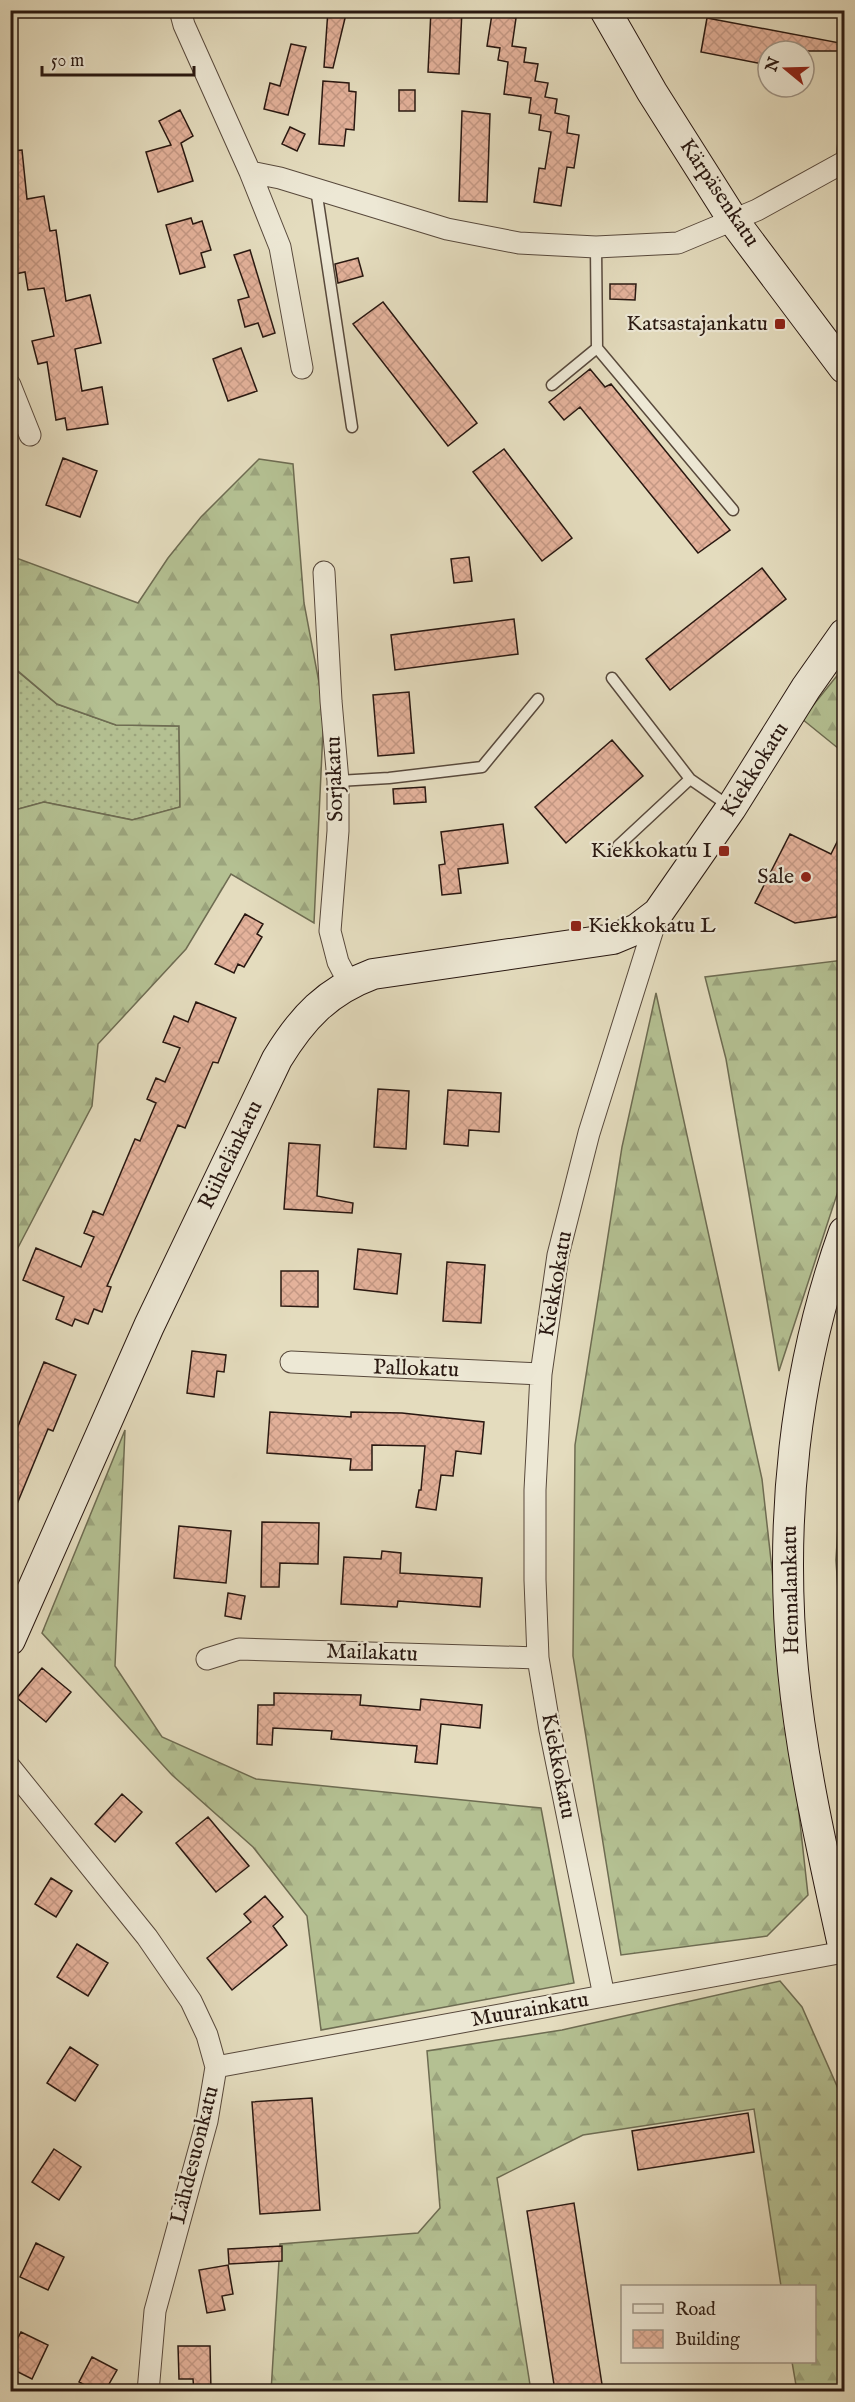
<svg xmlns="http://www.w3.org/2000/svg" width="855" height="2402" viewBox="0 0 855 2402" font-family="'IM FELL English',serif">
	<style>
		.grass { fill: url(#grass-dots); stroke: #6e6c52; stroke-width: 1.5 }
		.forest { fill: url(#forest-firs); stroke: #6e6c52; stroke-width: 1.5 }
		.building { fill: url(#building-cross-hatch); stroke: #291811; stroke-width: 1.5 }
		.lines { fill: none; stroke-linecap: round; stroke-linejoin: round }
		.lane-casing { stroke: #58493c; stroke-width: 13 }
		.street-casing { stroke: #58493c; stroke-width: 23 }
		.secondary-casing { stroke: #291811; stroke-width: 32 }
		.lane { stroke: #ede8d5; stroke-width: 10 }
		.street { stroke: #ede8d5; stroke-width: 21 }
		.secondary { stroke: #ede8d5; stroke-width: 30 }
		.poi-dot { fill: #8f2418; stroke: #ede8d5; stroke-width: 2 }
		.labels { text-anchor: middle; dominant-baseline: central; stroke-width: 4.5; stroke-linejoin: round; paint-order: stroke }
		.street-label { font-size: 22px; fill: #291811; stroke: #ede8d5 }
		.poi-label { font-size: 22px; fill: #291811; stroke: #ede8d5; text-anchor: end }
	</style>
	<defs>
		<pattern id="grass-dots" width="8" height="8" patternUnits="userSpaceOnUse" patternTransform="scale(1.5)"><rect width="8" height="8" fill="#b4c092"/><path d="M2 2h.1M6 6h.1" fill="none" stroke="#9ba47d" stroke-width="1.8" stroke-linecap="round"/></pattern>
		<pattern id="forest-firs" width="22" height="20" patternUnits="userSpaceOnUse" patternTransform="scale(1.5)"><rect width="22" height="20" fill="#b4c092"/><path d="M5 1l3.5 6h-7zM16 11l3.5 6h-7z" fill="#9ba47d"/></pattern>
		<pattern id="building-cross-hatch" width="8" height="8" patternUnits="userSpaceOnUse" patternTransform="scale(1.5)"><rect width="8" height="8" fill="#e4b29b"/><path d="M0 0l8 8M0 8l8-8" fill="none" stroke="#c49884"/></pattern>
	</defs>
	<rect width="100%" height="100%" fill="#e4dcbe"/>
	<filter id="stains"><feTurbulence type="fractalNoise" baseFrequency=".00333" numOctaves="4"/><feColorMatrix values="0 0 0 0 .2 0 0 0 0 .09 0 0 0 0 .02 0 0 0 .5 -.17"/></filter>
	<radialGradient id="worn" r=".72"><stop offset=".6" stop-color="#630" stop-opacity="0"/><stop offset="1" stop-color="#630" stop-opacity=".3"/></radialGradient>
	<path class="grass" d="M 10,665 L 57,704 L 116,725 L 179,726 L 180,807 L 133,820 L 44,802 L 11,811 Z"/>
	<path class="forest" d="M 259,459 L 293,464 L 304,603 L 324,709 L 314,923 L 231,874 L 186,949 L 98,1044 L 92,1106 L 11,1261 L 11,811 L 44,802 L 132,820 L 180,807 L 179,726 L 116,725 L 57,704 L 11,665 L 11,556 L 138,603 L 168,558 L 201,517 Z
		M 844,667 L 844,753 L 802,719 Z
		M 844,960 L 844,1173 L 779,1371 L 726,1059 L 705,977 Z
		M 656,993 L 762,1479 L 808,1895 L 767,1936 L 621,1955 L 573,1656 L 575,1445 L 622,1147 Z
		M 844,1426 L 844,1682 L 836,1560 Z
		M 125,1430 L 115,1666 L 162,1737 L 256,1779 L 541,1808 L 574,1983 L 321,2030 L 307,1916 L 253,1847 L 172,1775 L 42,1633 Z
		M 780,1981 L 802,2007 L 844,2102 L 844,2391 L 797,2391 L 792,2362 L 814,2362 L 814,2286 L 781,2286 L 754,2109 L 583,2135 L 497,2178 L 531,2391 L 271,2392 L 280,2244 L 418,2233 L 440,2208 L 427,2051 L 562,2030 Z"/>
	<path class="building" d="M 328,10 L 347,10 L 333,68 L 324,67 Z
		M 431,10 L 462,10 L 459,74 L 428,72 Z
		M 492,14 L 516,18 L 512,46 L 526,48 L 524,62 L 538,64 L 535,81 L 548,83 L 545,97 L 557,99 L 555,113 L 569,116 L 567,133 L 579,135 L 574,168 L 567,167 L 561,206 L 534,202 L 539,168 L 545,169 L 551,132 L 539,130 L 541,115 L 529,113 L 531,98 L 504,94 L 508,62 L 498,60 L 500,48 L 487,46 Z
		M 707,18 L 840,43 L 839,51 L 768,51 L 768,65 L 701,52 Z
		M 291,44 L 306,47 L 288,115 L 264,109 L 270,83 L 280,86 Z
		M 323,81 L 349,83 L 349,91 L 356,92 L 354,130 L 346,129 L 344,146 L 319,144 Z
		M 399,90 L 415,90 L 415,111 L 399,111 Z
		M 180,110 L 193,136 L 181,143 L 193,181 L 158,192 L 146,152 L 171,145 L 159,121 Z
		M 462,111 L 490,114 L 487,202 L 459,201 Z
		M 290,127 L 305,134 L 297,151 L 282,144 Z
		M 22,150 L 27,199 L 44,196 L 50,231 L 56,230 L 66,301 L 90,295 L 101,343 L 75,349 L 82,391 L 102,387 L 108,424 L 67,430 L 65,418 L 56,420 L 47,362 L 38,364 L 32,341 L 54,336 L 44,288 L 28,290 L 25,272 L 10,275 L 10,151 Z
		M 191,218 L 193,224 L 202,221 L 211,250 L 201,253 L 205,267 L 180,274 L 166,225 Z
		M 250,250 L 275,333 L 263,337 L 258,323 L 245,327 L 238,300 L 249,297 L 234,255 Z
		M 358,258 L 363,276 L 338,283 L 335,264 Z
		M 610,284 L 636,284 L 635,300 L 610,299 Z
		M 383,302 L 477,423 L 448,446 L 353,324 Z
		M 241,348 L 257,391 L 228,401 L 213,359 Z
		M 590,369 L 605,387 L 611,384 L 730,530 L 698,553 L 580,407 L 564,420 L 549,402 Z
		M 504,449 L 572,538 L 542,561 L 473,472 Z
		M 63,458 L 97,471 L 80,517 L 46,505 Z
		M 469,557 L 472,581 L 454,583 L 451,559 Z
		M 762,568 L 786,599 L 670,690 L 646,659 Z
		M 514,619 L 518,654 L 395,670 L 391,635 Z
		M 409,692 L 414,753 L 378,756 L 373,695 Z
		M 612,740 L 643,776 L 566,843 L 535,807 Z
		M 425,787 L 426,802 L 394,804 L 393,789 Z
		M 503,824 L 508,863 L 458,869 L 461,893 L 442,895 L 439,865 L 445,864 L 441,832 Z
		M 844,828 L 844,900 L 836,917 L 795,923 L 755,903 L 790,834 L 831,854 Z
		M 245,914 L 263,924 L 257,934 L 262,937 L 244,967 L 238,964 L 234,973 L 215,964 Z
		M 196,1002 L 236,1018 L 218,1063 L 213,1062 L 185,1128 L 178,1125 L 107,1286 L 111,1287 L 102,1312 L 94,1309 L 88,1324 L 75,1319 L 72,1326 L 56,1319 L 64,1297 L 23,1280 L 36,1248 L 81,1267 L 94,1237 L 84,1233 L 93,1211 L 103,1215 L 135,1139 L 140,1141 L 156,1103 L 147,1099 L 156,1078 L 165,1082 L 180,1048 L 163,1042 L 174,1016 L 188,1022 Z
		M 378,1089 L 409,1091 L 406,1149 L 374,1147 Z
		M 448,1090 L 501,1093 L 499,1132 L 469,1130 L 468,1146 L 444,1144 Z
		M 289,1143 L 320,1145 L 317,1196 L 353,1203 L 352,1213 L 284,1209 Z
		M 358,1249 L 401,1254 L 397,1294 L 354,1289 Z
		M 447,1262 L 485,1265 L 481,1323 L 443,1321 Z
		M 281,1271 L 318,1271 L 318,1307 L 281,1306 Z
		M 192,1351 L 226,1355 L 224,1372 L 217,1371 L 214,1397 L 187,1393 Z
		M 44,1362 L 76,1375 L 53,1431 L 48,1429 L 10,1521 L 10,1446 Z
		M 270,1412 L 351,1417 L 351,1412 L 402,1413 L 484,1422 L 481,1454 L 456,1451 L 453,1476 L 441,1475 L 436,1510 L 416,1507 L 419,1490 L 421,1490 L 425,1446 L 372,1445 L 372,1470 L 350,1470 L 351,1459 L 267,1453 Z
		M 262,1522 L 319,1523 L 318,1564 L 280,1563 L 279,1587 L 261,1587 Z
		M 179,1526 L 231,1531 L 226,1583 L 174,1578 Z
		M 382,1551 L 401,1553 L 400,1573 L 482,1578 L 480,1607 L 398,1601 L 397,1607 L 341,1604 L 344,1557 L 381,1559 Z
		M 228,1593 L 245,1596 L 241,1619 L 225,1616 Z
		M 42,1668 L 71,1692 L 46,1722 L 17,1698 Z
		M 274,1693 L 361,1695 L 360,1705 L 420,1710 L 421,1699 L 482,1705 L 480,1728 L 441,1724 L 437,1764 L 415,1762 L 417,1746 L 331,1739 L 332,1731 L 273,1728 L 272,1745 L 257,1744 L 258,1705 L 274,1705 Z
		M 122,1794 L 142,1812 L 115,1842 L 95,1824 Z
		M 208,1817 L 249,1866 L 216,1892 L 176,1843 Z
		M 51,1878 L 72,1891 L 56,1917 L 35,1904 Z
		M 265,1896 L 283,1917 L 273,1926 L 287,1945 L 232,1990 L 207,1958 L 251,1922 L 244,1914 Z
		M 77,1944 L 108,1963 L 88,1996 L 57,1977 Z
		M 70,2047 L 98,2065 L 75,2101 L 47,2083 Z
		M 312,2098 L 320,2210 L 260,2214 L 252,2102 Z
		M 748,2113 L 754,2152 L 638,2170 L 632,2131 Z
		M 54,2149 L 81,2167 L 59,2200 L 32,2182 Z
		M 574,2203 L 603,2391 L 555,2391 L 527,2211 Z
		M 36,2243 L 64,2257 L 48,2290 L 20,2277 Z
		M 282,2246 L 282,2261 L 229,2264 L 228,2249 Z
		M 228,2265 L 233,2294 L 222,2296 L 225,2310 L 207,2313 L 199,2270 Z
		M 21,2332 L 48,2345 L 32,2379 L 10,2368 L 10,2353 Z
		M 178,2346 L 210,2346 L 211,2391 L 194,2391 L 193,2379 L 179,2379 Z
		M 92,2357 L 117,2370 L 105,2391 L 96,2391 L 79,2382 Z"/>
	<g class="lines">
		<g class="lane-casing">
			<path id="lane" d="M 842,163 L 844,137
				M 316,189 L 352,427
				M 596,247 L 597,348 L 733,510
				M 552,385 L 597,348
				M 612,678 L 690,779 L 729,806
				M 338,781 L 389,778 L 482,767 L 538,699
				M 618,846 L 690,779"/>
		</g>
		<g class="street-casing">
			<path id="street" d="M 180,10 L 184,25 L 250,172 L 280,247 L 302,368
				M 250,172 L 280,178 L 447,229 L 519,243 L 596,247 L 678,243 L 757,210 L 844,162
				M 10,385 L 30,435
				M 324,572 L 331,701 L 338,781 L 338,831 L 330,931 L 338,962 L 349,983
				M 291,1362 L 541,1374
				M 207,1659 L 239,1649 L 538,1658
				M 10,1767 L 147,1937 L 191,2001 L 207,2035 L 216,2067 L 207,2121 L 155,2311 L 148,2392
				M 604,1996 L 550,1730 L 538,1658 L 535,1580 L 535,1490 L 541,1374 L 558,1255 L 589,1133 L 658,913
				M 216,2067 L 844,1952"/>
		</g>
		<g class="secondary-casing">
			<path id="secondary" d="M 605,10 L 652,92 L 733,220 L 844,368
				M 844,1232 C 794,1372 779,1522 793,1670 C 802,1764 824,1858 844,1950
				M 10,1640 L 149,1326 L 277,1059 C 302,1018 327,991 373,974 L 613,939 L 637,929 L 658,913 L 731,808 L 806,688 L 844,634"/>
		</g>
		<use href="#lane" class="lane"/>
		<use href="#street" class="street"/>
		<use href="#secondary" class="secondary"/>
	</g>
	<g class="poi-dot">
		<rect x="774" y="318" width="12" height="12" rx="3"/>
		<rect x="718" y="845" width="12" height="12" rx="3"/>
		<circle cx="806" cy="877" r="6"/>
		<rect x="570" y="920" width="12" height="12" rx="3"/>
	</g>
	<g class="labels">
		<g class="street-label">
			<text transform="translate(719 193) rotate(56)">Kärpäsenkatu</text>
			<text transform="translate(755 770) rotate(-58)">Kiekkokatu</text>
			<text transform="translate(335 779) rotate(-92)">Sorjakatu</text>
			<text transform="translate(231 1155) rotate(-64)">Riihelänkatu</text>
			<text transform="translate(556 1284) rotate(-80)">Kiekkokatu</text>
			<text transform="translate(416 1369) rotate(2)">Pallokatu</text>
			<text transform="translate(791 1590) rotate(-91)">Hennalankatu</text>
			<text transform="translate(372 1653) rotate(2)">Mailakatu</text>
			<text transform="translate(558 1766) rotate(79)">Kiekkokatu</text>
			<text transform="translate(530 2010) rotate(-10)">Muurainkatu</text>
			<text transform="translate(195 2155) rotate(-76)">Lähdesuonkatu</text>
		</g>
		<g class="poi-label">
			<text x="768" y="324">Katsastajankatu</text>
			<text x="712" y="851">Kiekkokatu I</text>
			<text x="794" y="877">Sale</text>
			<text x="588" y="926" text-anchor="start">Kiekkokatu L</text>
		</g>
	</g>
	<rect width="855" height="2402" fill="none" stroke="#e4dcbe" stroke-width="36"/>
	<rect x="12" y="12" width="831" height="2378" fill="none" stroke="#291811" stroke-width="3"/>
	<rect x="18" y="18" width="819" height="2366" fill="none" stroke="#291811" stroke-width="1.5"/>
	<rect x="621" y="2285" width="195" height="78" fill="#ede8d5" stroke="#9f9587" stroke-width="1.5"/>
	<rect x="633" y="2304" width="30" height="9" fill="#ede8d5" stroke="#9f9587" stroke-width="1.5"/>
	<text x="675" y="2315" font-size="18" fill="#291811">Road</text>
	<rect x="633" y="2330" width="30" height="18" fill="url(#building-cross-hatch)" stroke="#9f9587" stroke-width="1.5"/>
	<text x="675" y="2345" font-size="18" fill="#291811">Building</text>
	<g transform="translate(786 69) rotate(289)"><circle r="28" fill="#ede8d5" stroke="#9f9587" stroke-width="1.5"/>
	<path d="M0-4.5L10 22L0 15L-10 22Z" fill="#8f2418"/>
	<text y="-9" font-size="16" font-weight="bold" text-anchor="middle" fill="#291811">N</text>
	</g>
	<path d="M42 66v9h152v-9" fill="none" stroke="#291811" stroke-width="3"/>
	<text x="51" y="66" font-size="18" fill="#291811" stroke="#ede8d5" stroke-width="4.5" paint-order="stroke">50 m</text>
	<rect width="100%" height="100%" filter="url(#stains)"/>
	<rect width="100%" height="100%" fill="url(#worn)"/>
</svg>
